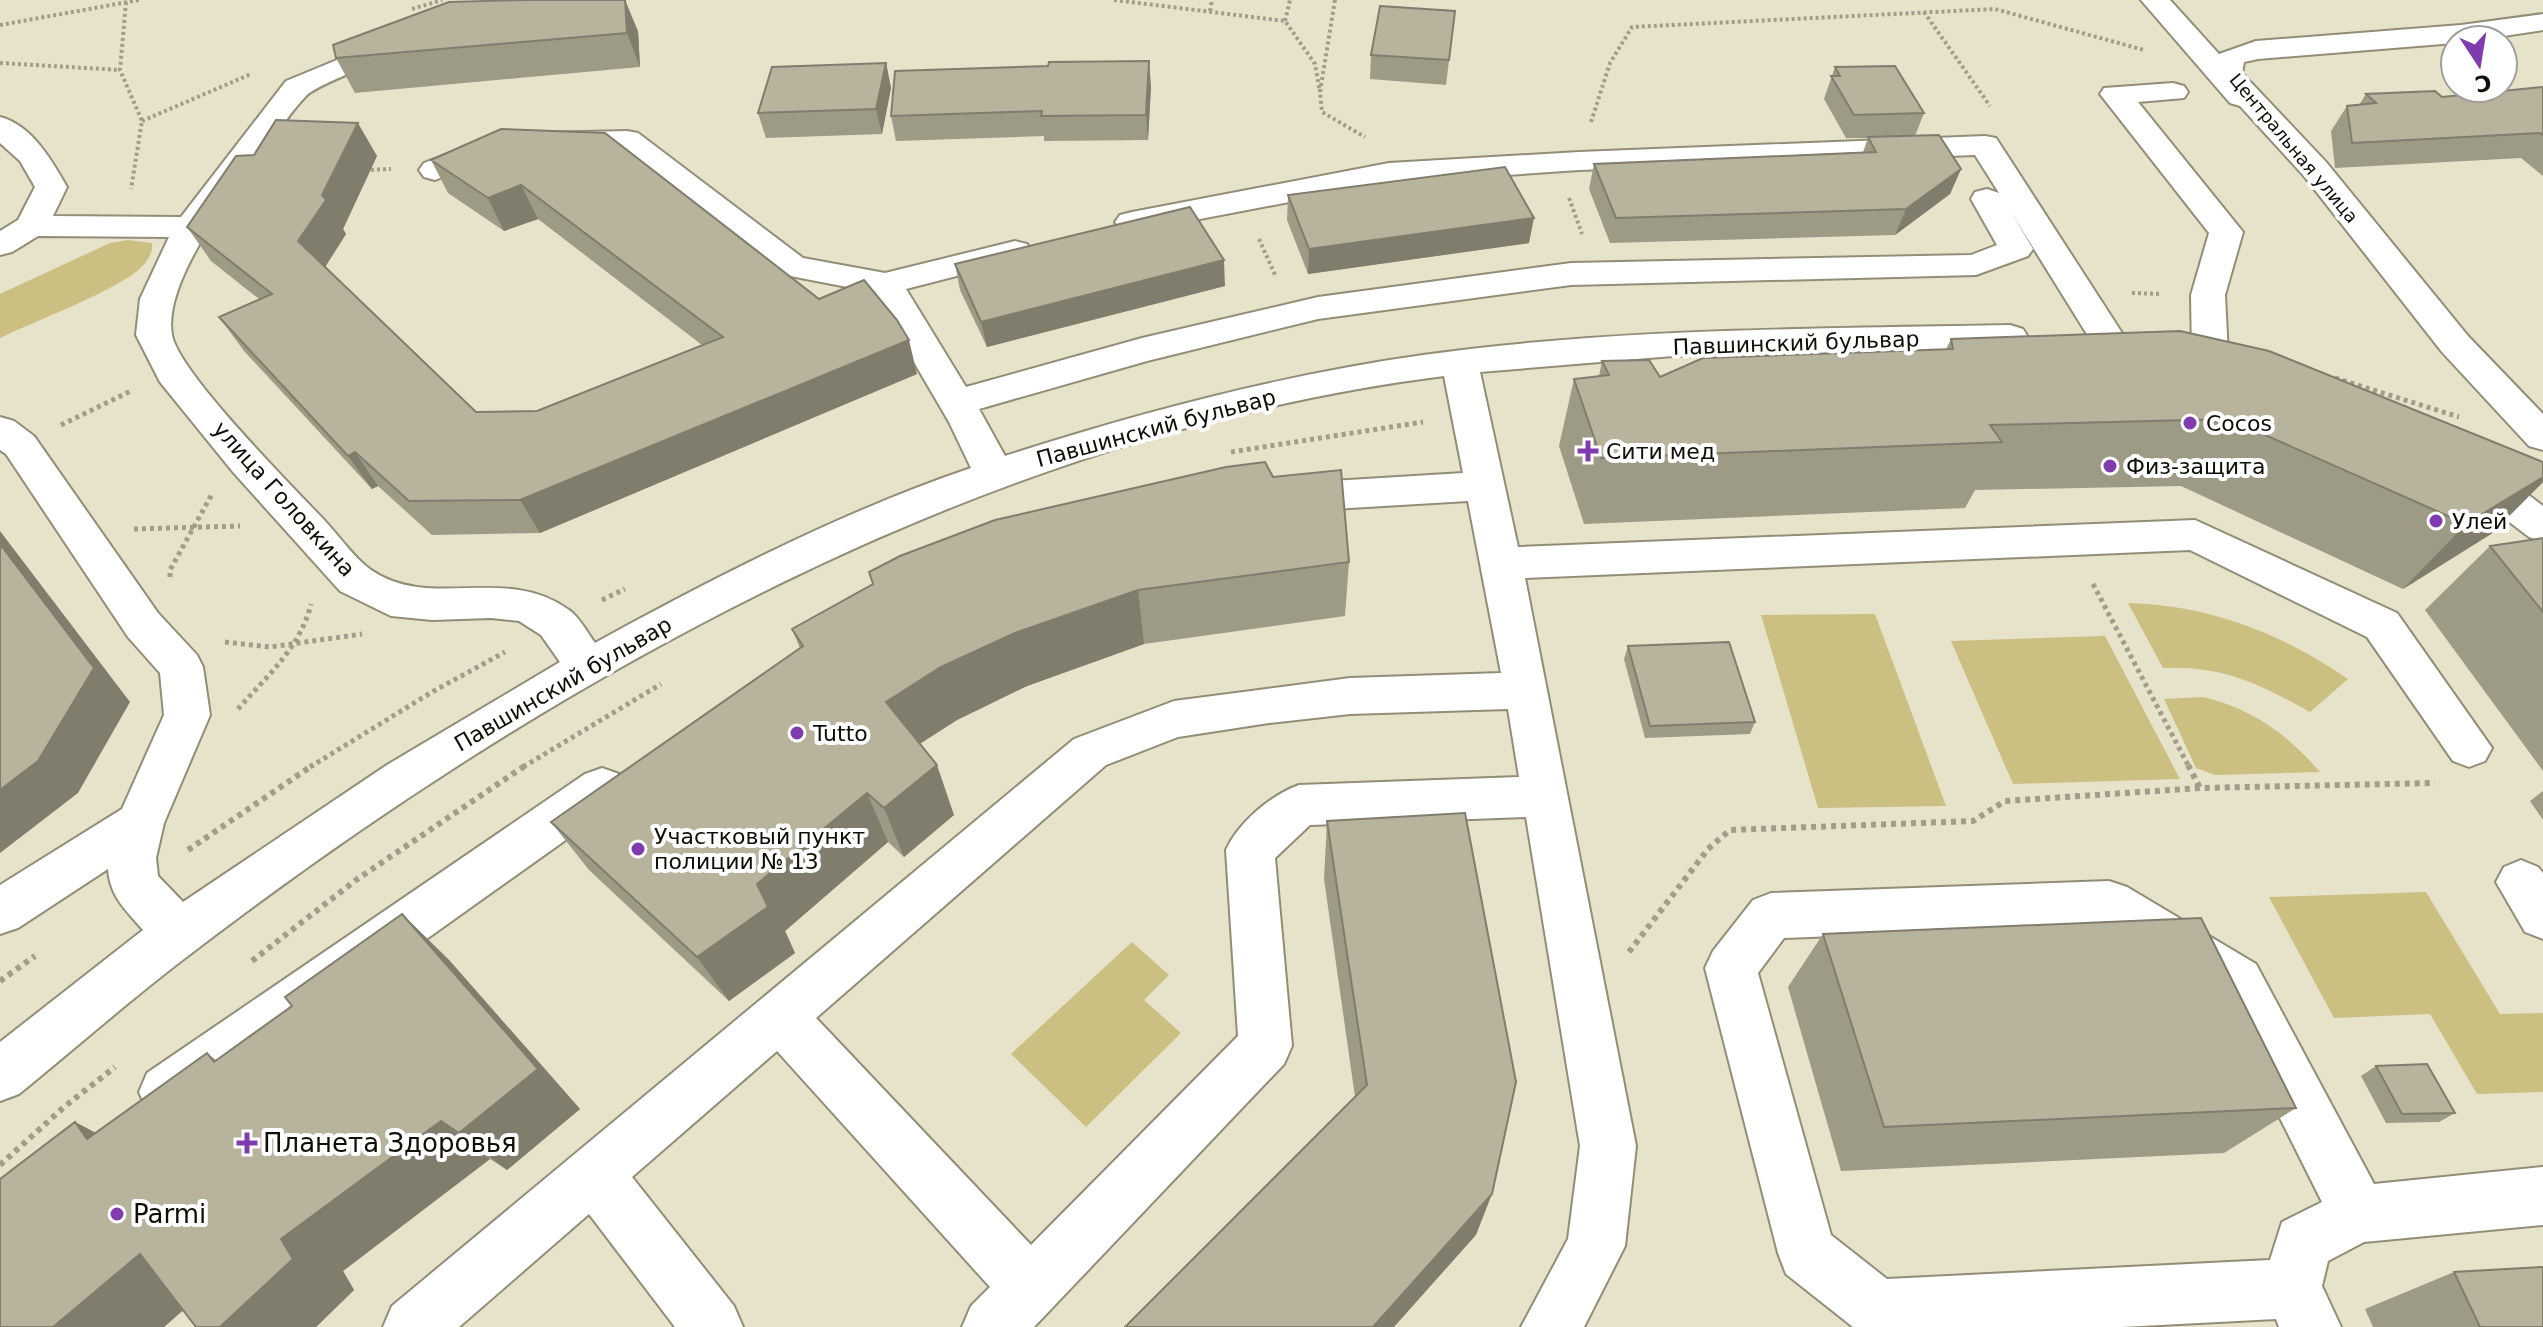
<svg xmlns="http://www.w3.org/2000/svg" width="2543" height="1327" viewBox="0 0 2543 1327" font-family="'DejaVu Sans',sans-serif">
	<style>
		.green { fill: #cbbf81 }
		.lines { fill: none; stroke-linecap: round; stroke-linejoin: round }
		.minor-casing { stroke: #918d77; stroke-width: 4 }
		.path-far2 { stroke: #a09d8a; stroke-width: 4; stroke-dasharray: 3 3; stroke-linecap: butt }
		.path-far1 { stroke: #a09d8a; stroke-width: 5; stroke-dasharray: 4 4; stroke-linecap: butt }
		.path { stroke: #a09d8a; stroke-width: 6; stroke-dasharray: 5 5; stroke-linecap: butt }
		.minor { fill: #fff; fill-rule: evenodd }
		.wall { fill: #9d9a86 }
		.shaded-wall { fill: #807d6d }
		.building { fill: #b7b39c; stroke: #807d6d; stroke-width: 2 }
		.poi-dot { fill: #803baf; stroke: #fff; stroke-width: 3 }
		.labels { text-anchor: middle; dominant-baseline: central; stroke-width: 8; stroke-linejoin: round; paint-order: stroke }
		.far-street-label { font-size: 18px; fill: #0f0e06; stroke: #fff }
		.street-label { font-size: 22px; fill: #0f0e06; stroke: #fff }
		.poi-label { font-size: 22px; fill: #0f0e06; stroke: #fff; text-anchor: start }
		.near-poi-label { font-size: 26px; fill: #0f0e06; stroke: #fff; text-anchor: start }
	</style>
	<rect width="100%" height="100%" fill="#e7e3cb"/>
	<path class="green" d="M 128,240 L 152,243 C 154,257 140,270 129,277 C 92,300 40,319 0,338 L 0,294 L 110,243 Z
		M 2128,603 C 2208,605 2282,633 2348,679 L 2310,712 C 2257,683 2224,666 2163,668 Z
		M 1875,614 L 1946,806 L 1818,808 L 1761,615 Z
		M 2105,636 L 2180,779 L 2013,784 L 1951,641 Z
		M 2203,697 C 2253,709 2287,734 2320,772 L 2215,775 L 2196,768 L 2164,699 Z
		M 2426,892 L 2500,1014 L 2543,1013 L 2543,1092 L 2477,1094 L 2430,1014 L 2334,1018 L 2269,897 Z
		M 1132,942 L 1169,975 L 1144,1000 L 1181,1033 L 1086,1127 L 1011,1054 Z"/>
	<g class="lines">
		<g class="minor-casing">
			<path id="minor" d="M 2141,0 L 2170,0 L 2219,54 L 2256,41 L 2461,25 L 2543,14 L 2543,30 L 2478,40 L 2455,40 L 2455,43 L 2258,59 L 2244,62 L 2242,73 L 2326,162 L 2468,336 L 2543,414 L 2543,450 L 2529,446 L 2442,352 L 2304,176 L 2240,106 L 2230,103 Z
				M 395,36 L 405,39 L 409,45 L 405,51 C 386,59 317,84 306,96 C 292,110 281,128 269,144 C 238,186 162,280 172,335 C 179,373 294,488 325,521 C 340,537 354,558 371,570 C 430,611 507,564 569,610 C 579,617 587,632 595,643 C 713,578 844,511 971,468 L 949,422 L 873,292 L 780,274 L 620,150 L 505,152 L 435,180 L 424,177 L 419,170 L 424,163 L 500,134 L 627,131 L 638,133 L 803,258 L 885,273 L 1015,241 L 1027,244 L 1032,251 L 1027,258 L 906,289 L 966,387 L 1142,338 L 1318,297 L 1571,263 L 1971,255 L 1997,245 L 1971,199 L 1975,192 L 1987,189 L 1999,193 L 1975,155 L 1579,170 L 1389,183 L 1132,232 L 1120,229 L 1115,222 L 1120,215 L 1132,212 L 1389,163 L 1579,152 L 1985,136 L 1996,138 L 2124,336 L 2119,344 L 2106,348 L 2093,344 L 2011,212 L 2033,249 L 2028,256 L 1976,275 L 1571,285 L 1318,319 L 1147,361 L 979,409 L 1005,456 C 1141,412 1281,375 1423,355 C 1617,328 1814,329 2010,325 L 2023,329 L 2028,337 L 2023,345 L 2010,349 L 1673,356 L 1480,372 L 1518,547 L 2195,520 L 2397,613 L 2492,748 L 2485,761 L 2469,767 L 2453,761 L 2367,637 L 2190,550 L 1525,578 L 1636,1146 L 1625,1246 L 1584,1327 L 1521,1327 L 1568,1239 L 1580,1146 L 1526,817 L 1310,825 L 1275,858 L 1292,1046 L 1284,1064 L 1034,1327 L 962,1327 L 971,1306 L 990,1287 L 777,1051 L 632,1177 L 734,1306 L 743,1327 L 675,1327 L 589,1214 L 459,1327 L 383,1327 L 392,1306 L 1074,739 L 1174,701 L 1350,678 L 1501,673 L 1468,501 L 1283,512 L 1269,508 L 1263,498 L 1269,488 L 1283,484 L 1463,473 L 1444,376 C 982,434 540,684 176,965 C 123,1006 72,1051 19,1094 L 0,1101 L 0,1042 L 143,930 C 126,910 110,897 108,869 L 18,928 L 0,934 L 0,885 L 122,809 L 164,715 L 160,673 L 128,637 L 6,454 L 0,450 L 0,417 L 14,421 L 34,436 L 158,613 L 197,655 L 203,667 L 210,715 L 164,823 L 156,858 L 158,876 L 183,902 L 387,765 L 560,662 L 541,635 L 519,621 L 491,618 L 432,620 L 391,616 L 340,591 L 233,472 L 160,382 L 136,335 L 140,299 L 169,237 L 38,236 L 12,252 L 0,255 L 0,231 L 18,220 L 35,187 L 20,161 L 0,143 L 0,117 C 32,125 52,161 67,187 L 53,216 L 181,217 L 286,81 ZM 1508,709 L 1519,777 L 1299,785 C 1271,795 1238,823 1226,850 L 1238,1036 L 1031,1245 L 816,1018 L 1106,765 L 1178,737 L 1269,723 L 1350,714 Z
				M 2173,83 L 2184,86 L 2188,92 L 2184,98 L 2138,102 L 2243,232 L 2225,295 L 2228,355 L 2223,363 L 2210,367 L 2197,363 L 2192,355 L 2191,295 L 2209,233 L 2100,94 L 2104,88 Z
				M 2471,458 L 2485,462 L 2543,506 L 2543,542 L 2529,537 L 2457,482 L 2451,472 L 2457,462 Z
				M 602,768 L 619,774 L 626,788 L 619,802 L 185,1111 L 166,1119 L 147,1111 L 139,1092 L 147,1073 L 585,774 Z
				M 2521,860 L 2538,867 L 2543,873 L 2543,939 L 2525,932 L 2496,882 L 2504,867 Z
				M 2109,881 L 2127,887 L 2256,964 L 2374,1184 L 2543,1167 L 2543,1225 L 2364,1242 L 2328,1261 L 2322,1286 L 2341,1327 L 2279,1327 L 2276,1319 L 2122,1327 L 1853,1327 L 1786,1274 L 1778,1253 L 1705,968 L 1713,951 L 1753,900 L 1771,893 ZM 2102,926 L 2220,998 L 2322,1202 L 2282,1222 L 2270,1260 L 1887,1279 L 1831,1235 L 1758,973 L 1784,938 Z"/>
		</g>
		<path class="path-far2" d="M 1114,0 L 1285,21 L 1315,64 L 1320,92
			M 1335,0 L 1320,92 L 1322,112 L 1365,137
			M 126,2 L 120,70 L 142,121 L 131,189
			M 412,9 L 442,0
			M 1210,11 L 1212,0
			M 1924,12 L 1990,106
			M 1285,21 L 1290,0
			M 0,25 L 139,0
			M 0,63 L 120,70
			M 142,121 L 251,74
			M 1591,122 L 1610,63 L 1632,27 L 1995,9 L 2144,50
			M 365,170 L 391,169
			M 1569,198 L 1582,234
			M 1259,239 L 1276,277
			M 2132,293 L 2162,294"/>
		<path class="path-far1" d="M 2335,378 L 2459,417
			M 61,425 L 131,391
			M 1231,452 L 1423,422
			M 134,529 L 240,526
			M 170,577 L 170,570 L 212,494
			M 2093,584 L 2189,767
			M 602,600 L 625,589
			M 225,642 L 270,647 L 362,634
			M 238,709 C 267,676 300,648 311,604
			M 310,767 L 432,692 L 505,652
			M 523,767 L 661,684"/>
		<path class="path" d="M 2188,765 L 2200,788
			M 188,850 L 313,765
			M 1629,952 L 1708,849 L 1730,830 L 1973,821 L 2005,801 L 2200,788 L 2435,783
			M 252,961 L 356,880 L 526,765
			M 0,981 L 35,956
			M 0,1165 L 64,1107 L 115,1067"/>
		<use href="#minor" class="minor"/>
	</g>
	<path class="wall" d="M 1455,11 L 1446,85 L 1370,79 L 1371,55 Z
		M 638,31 L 640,67 L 355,93 L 336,58 Z
		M 886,63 L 891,88 L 882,134 L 766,138 L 758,113 Z
		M 1835,67 L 1924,113 L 1915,136 L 1961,169 L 1950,194 L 1895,235 L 1610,243 L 1589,189 L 1594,164 L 1863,152 L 1868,138 L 1846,138 L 1824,99 Z
		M 1151,86 L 1148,140 L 1044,141 L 1044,136 L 896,141 L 891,116 Z
		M 2543,87 L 2543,176 L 2521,158 L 2335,168 L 2331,131 L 2347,106 L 2359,105 L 2366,94 L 2442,97 Z
		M 501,129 L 819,299 L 917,374 L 540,533 L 432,535 L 378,486 L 372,489 L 244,351 L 219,317 L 259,299 L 211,261 L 187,227 L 377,156 L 343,229 L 346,234 L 325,267 L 476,412 L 537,411 L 702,345 L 538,219 L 504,231 L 448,193 L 431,160 Z
		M 1288,195 L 1529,243 L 1308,274 L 1287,220 Z
		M 955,264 L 1225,286 L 987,347 L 960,290 Z
		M 1951,339 L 2543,462 L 2543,482 L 2491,534 L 2403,589 L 2181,486 L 1975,490 L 1965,508 L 1584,524 L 1559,446 L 1574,379 L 1599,376 L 1602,361 L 1660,377 L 1946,349 Z
		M 1273,477 L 1349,562 L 1345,616 L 1144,644 L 1027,686 L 957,720 L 920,744 L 954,815 L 904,857 L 888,842 L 785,931 L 795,953 L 729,1001 L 589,870 L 551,822 L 800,648 L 792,629 Z
		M 2543,538 L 2543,771 L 2425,610 L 2490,546 Z
		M 1628,646 L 1755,722 L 1750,734 L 1645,738 L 1624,659 Z
		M 2543,791 L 2543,820 L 2530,801 Z
		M 1327,821 L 1476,1235 L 1355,1097 L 1324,879 Z
		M 402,914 L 449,960 L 580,1109 L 507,1170 L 490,1159 L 343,1271 L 354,1290 L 316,1327 L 196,1327 L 183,1310 L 164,1327 L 0,1327 L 75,1122 L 96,1133 L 207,1053 L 216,1060 L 292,1006 Z
		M 1823,934 L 2296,1108 L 2224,1153 L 1841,1171 L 1788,987 Z
		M 2376,1066 L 2455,1113 L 2439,1122 L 2386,1123 L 2361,1076 Z
		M 2454,1272 L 2543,1327 L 2373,1327 L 2365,1309 Z"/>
	<path class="shaded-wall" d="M 625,0 L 638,31 L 640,67 L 627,33 Z
		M 1149,61 L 1151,86 L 1148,140 L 1146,115 Z
		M 886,63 L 891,88 L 882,134 L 876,109 Z
		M 358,123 L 377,156 L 343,229 L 346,234 L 320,275 L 298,241 Z
		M 1961,169 L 1950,194 L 1895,235 L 1906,209 Z
		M 521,185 L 538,219 L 504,231 L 488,198 Z
		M 1534,218 L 1529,243 L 1308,274 L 1309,249 Z
		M 1224,260 L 1225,286 L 987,347 L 981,322 Z
		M 909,340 L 917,374 L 540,533 L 520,500 Z
		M 355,452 L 378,486 L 372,489 L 348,456 Z
		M 2543,477 L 2543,482 L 2491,534 L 2403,589 L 2466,524 Z
		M 0,531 L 130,702 L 78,793 L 0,853 Z
		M 1138,590 L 1144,644 L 1027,686 L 957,720 L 905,753 L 886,702 L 941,667 L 1015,633 Z
		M 937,765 L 954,815 L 904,857 L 884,808 Z
		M 867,793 L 888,842 L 785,931 L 795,953 L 729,1001 L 697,957 L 757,884 Z
		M 402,914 L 449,960 L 580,1109 L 507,1170 L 459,1133 Z
		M 441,1121 L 490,1159 L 343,1271 L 354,1290 L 316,1327 L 220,1327 L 281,1239 Z
		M 75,1122 L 146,1160 L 87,1139 Z
		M 1492,1194 L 1476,1235 L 1394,1327 L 1373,1327 Z
		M 140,1254 L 211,1286 L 164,1327 L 53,1327 Z"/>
	<path class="building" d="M 524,0 L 625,0 L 627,33 L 336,58 L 333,45 L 449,2 Z
		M 1380,6 L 1455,11 L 1449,60 L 1371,55 Z
		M 1149,61 L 1146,115 L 1041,116 L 1042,111 L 891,116 L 895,71 L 1048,66 L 1049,62 Z
		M 886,63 L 876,109 L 758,113 L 772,67 Z
		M 1895,66 L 1924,113 L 1854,115 L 1831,76 L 1840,76 L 1835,67 Z
		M 2543,87 L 2543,135 L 2540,133 L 2352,143 L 2347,106 L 2376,103 L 2366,94 L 2435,91 L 2442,97 Z
		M 276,120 L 358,123 L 322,195 L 326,200 L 298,241 L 476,412 L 537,411 L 723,337 L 521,185 L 488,198 L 431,160 L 501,129 L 605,133 L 819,299 L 864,280 L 897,320 L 909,340 L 520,500 L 409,501 L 355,452 L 348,456 L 219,317 L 272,294 L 187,227 L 236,156 L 254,155 Z
		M 1939,135 L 1961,169 L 1906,209 L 1616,218 L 1594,164 L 1876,152 L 1868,137 Z
		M 1505,167 L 1534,218 L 1309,249 L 1288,195 Z
		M 1190,207 L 1224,260 L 981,322 L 955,264 Z
		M 2180,331 L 2269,351 L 2543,462 L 2543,477 L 2466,524 L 2229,419 L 1990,425 L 2002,442 L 1601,458 L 1574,379 L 1609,375 L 1602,361 L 1649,360 L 1660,377 L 1703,358 L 1953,349 L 1951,339 Z
		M 1265,462 L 1273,477 L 1341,470 L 1349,562 L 1138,590 L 1015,633 L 941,667 L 886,702 L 937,765 L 884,808 L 867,793 L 757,884 L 768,907 L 697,957 L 551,822 L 803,646 L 792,629 L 873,584 L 869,572 L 900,556 L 995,520 L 1226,467 Z
		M 2543,538 L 2543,612 L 2490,546 Z
		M 0,544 L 94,668 L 38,761 L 0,790 Z
		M 1729,642 L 1755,722 L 1650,726 L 1628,646 Z
		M 1465,813 L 1516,1082 L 1492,1194 L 1373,1327 L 1125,1327 L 1367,1085 L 1327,821 Z
		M 402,914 L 538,1069 L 459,1133 L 441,1121 L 281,1239 L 293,1259 L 220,1327 L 196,1327 L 140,1254 L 53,1327 L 0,1327 L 0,1179 L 75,1122 L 87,1139 L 207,1053 L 214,1062 L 292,1006 L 285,997 Z
		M 2201,918 L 2296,1108 L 1884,1127 L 1823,934 Z
		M 2427,1064 L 2455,1113 L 2402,1114 L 2376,1066 Z
		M 2543,1267 L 2543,1327 L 2480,1327 L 2454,1272 Z"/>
	<g class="poi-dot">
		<circle cx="2190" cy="423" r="8"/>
		<path d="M1584 439h8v8h8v8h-8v8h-8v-8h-8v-8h8z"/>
		<circle cx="2110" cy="466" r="8"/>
		<circle cx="2436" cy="521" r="8"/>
		<circle cx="797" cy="733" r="8"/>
		<circle cx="638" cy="849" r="8"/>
		<path d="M243 1131h8v8h8v8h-8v8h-8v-8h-8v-8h8z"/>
		<circle cx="117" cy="1214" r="8"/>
	</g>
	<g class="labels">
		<g class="far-street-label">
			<text transform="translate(2294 148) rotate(50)">Центральная улица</text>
		</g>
		<g class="street-label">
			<text transform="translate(1796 343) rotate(-2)">Павшинский бульвар</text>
			<text transform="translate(1156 428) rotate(-15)">Павшинский бульвар</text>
			<text transform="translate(284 499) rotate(48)">улица Головкина</text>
			<text transform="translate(563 684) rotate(-30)">Павшинский бульвар</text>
		</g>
		<g class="poi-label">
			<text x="2206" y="423">Cocos</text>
			<text x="1606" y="451">Сити мед</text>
			<text x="2126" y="466">Физ-защита</text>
			<text x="2452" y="521">Улей</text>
			<text x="813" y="733">Tutto</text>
			<text x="654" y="836">Участковый пункт<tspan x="654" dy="25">полиции № 13</tspan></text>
		</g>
		<g class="near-poi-label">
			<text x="263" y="1143">Планета Здоровья</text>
			<text x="133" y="1214">Parmi</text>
		</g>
	</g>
	<g transform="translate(2479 64) rotate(168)"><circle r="38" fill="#ffffff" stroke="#9f9f9b" stroke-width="2"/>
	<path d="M0-6L14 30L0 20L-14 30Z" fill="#803baf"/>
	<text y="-12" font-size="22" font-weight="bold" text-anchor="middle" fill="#0f0e06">С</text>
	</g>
</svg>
